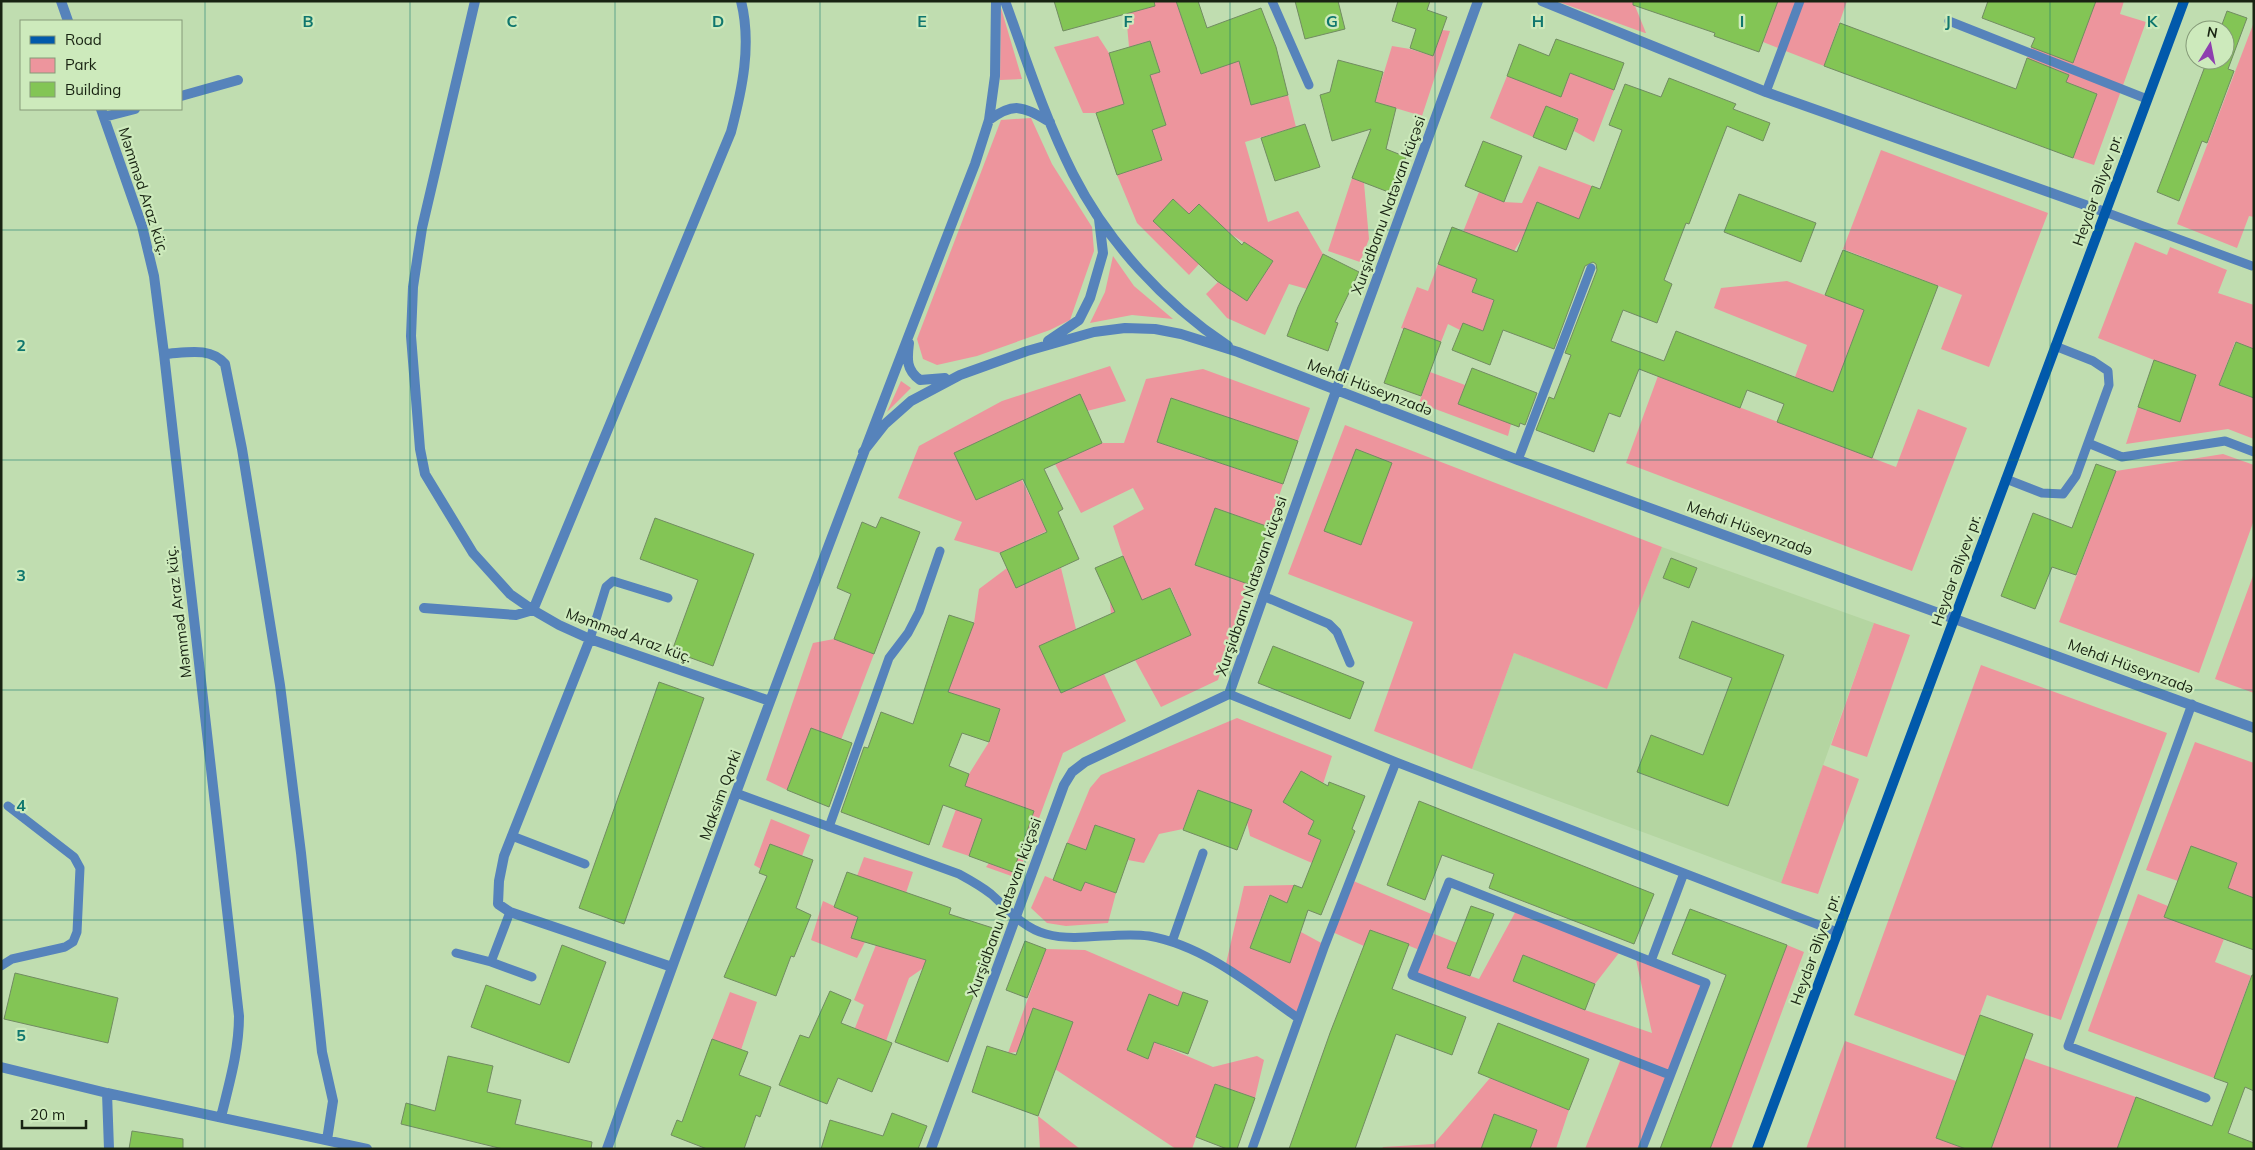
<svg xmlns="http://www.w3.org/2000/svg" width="2255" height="1150" viewBox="0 0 2255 1150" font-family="Mulish,sans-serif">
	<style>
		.built { fill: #b4d5a1 }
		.green { fill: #ed959d }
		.building { fill: #83c555; stroke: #718c61 }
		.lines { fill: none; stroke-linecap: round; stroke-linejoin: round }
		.lane { stroke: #5683bb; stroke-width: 9 }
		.street { stroke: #5683bb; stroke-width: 10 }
		.secondary { stroke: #0159ab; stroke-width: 10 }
		.grid { fill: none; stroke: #0f766e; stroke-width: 1; stroke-opacity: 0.55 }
		.labels { text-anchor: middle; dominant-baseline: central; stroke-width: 4.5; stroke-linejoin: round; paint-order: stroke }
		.street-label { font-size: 15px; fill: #182312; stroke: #cdeabc }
		.grid-label { font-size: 16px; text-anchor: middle; font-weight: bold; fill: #0f766e; stroke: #cdeabc; stroke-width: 4.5; stroke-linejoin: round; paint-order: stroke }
	</style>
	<rect width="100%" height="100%" fill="#c0ddb0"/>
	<path class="built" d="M 1662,547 L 1874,623 L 1781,883 L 1472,769 L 1514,653 L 1607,688 Z"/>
	<path class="green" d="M 1152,1 L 1176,1 L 1201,74 L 1221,67 L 1207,29 L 1279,65 L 1243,75 L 1251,105 L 1288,95 L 1296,127 L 1245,142 L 1268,222 L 1298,211 L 1323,254 L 1307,289 L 1289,284 L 1265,335 L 1227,318 L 1206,294 L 1218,282 L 1247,301 L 1273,261 L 1229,233 L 1199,204 L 1189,214 L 1173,199 L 1153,221 L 1199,264 L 1189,275 L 1137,223 L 1117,175 L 1162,160 L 1152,130 L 1166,125 L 1156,94 L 1096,113 L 1083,113 L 1054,47 L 1098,36 L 1109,53 L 1119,85 L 1160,72 L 1150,41 L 1129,47 L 1126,14 L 1153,6 Z
		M 1556,1 L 1633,1 L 1646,33 L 1645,33 Z
		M 1778,1 L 1847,1 L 1824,66 L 1763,42 Z
		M 2089,1 L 2124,1 L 2120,14 L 2146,22 L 2094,165 L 2073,158 L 2097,94 L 2024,67 L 2035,38 Z
		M 1001,8 L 1022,79 L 1000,80 Z
		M 2254,22 L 2254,217 L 2249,216 L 2237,248 L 2177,224 Z
		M 1442,30 L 1450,31 L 1422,116 L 1375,102 L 1392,46 L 1410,49 L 1433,56 Z
		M 1574,62 L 1614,90 L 1594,142 L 1574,131 L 1578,118 L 1546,106 L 1533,137 L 1490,118 L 1507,76 L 1561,96 Z
		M 1031,118 L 1052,164 L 1092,227 L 1094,251 L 1070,320 L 1050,330 L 977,356 L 937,365 L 923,359 L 917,339 L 1001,120 Z
		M 1881,150 L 2048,213 L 1989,367 L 1941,349 L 1962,295 L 1843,249 Z
		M 1539,166 L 1592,186 L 1579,219 L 1537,203 L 1526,232 L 1514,251 L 1463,232 L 1479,192 L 1504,202 L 1522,203 Z
		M 1352,178 L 1364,183 L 1369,239 L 1360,262 L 1328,251 Z
		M 2135,242 L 2167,255 L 2170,247 L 2227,270 L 2218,293 L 2254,305 L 2254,349 L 2235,342 L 2219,385 L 2254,398 L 2254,439 L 2228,429 L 2126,444 L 2138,407 L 2180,422 L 2154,360 L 2098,338 Z
		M 1113,256 L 1134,286 L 1173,319 L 1132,315 L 1090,323 L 1105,292 Z
		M 1438,264 L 1477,279 L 1472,292 L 1495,301 L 1483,331 L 1463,324 L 1460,330 L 1448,324 L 1441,342 L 1401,328 L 1417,287 L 1428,291 Z
		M 1787,281 L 1864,310 L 1833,392 L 1795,377 L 1807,345 L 1714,308 L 1721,288 Z
		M 1110,366 L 1126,401 L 1087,411 L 1079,395 L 954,453 L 976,500 L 1022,480 L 1047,531 L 1000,553 L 954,540 L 962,522 L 898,498 L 919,446 L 1002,401 Z
		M 1203,369 L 1310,408 L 1298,441 L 1171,398 L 1157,442 L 1283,484 L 1269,527 L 1215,508 L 1195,565 L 1248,584 L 1218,680 L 1161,707 L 1135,660 L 1191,635 L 1171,588 L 1111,614 L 1110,601 L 1123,556 L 1113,526 L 1144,509 L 1133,488 L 1081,513 L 1055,464 L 1102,443 L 1124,443 L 1146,379 Z
		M 1430,372 L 1465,385 L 1511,424 L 1508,436 L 1419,403 Z
		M 1658,376 L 1896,467 L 1918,409 L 1967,428 L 1912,571 L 1626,463 Z
		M 901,381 L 911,388 L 887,412 Z
		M 1345,425 L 1662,547 L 1607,689 L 1514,653 L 1472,769 L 1374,731 L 1413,622 L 1288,574 Z
		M 2223,454 L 2254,465 L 2254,520 L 2199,673 L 2059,622 L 2116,471 Z
		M 1007,568 L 1016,588 L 1061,568 L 1076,629 L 1040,646 L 1061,693 L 1104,674 L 1126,721 L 1063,753 L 1017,878 L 986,867 L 989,863 L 1013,872 L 1034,811 L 991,796 L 969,856 L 942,847 L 969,774 L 989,742 L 1000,710 L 933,687 L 931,666 L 954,675 L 974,623 L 979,589 Z
		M 2254,573 L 2254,693 L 2215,679 Z
		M 1874,623 L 1910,635 L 1867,757 L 1831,745 Z
		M 834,639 L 874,654 L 841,740 L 811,728 L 787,790 L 766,780 L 813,643 Z
		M 1981,665 L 2167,733 L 2061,1020 L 1987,995 L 1965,1056 L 1854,1015 Z
		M 1237,718 L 1332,756 L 1323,784 L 1301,771 L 1283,802 L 1304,815 L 1316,815 L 1308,834 L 1321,840 L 1312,863 L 1250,836 L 1247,822 L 1252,810 L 1198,790 L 1183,829 L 1159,834 L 1144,863 L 1128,860 L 1135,839 L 1096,825 L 1086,850 L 1067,843 L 1090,788 L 1101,775 Z
		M 2195,742 L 2254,763 L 2254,898 L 2228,888 L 2237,863 L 2191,846 L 2178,881 L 2146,870 Z
		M 1823,765 L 1859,779 L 1818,894 L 1781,883 Z
		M 771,819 L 810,835 L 802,856 L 770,844 L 761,869 L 754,865 Z
		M 864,857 L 913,872 L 906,893 L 857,876 Z
		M 1045,876 L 1081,891 L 1085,882 L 1116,893 L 1108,923 L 1066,926 L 1047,923 L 1031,908 Z
		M 1351,880 L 1436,916 L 1429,932 L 1457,943 L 1448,968 L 1479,979 L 1517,909 L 1622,949 L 1595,984 L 1523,955 L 1513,981 L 1585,1010 L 1652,1033 L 1635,955 L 1706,983 L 1642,1149 L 1585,1149 L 1622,1056 L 1412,975 L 1422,951 L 1370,930 L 1364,946 L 1330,931 Z
		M 1294,885 L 1287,903 L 1269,895 L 1250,948 L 1290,963 L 1301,932 L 1325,945 L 1298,1018 L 1225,968 L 1244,886 Z
		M 2138,894 L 2168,906 L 2224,939 L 2215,962 L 2251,976 L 2214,1078 L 2088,1031 Z
		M 823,901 L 858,917 L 851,938 L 865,942 L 857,958 L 811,940 Z
		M 876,945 L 932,962 L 909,978 L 886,1041 L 855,1028 L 864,1005 L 854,1000 Z
		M 1787,945 L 1804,952 L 1731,1149 L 1710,1149 Z
		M 1046,949 L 1085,950 L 1183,992 L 1178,1006 L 1149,995 L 1127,1050 L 1148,1058 L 1154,1042 L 1213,1067 L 1257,1056 L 1264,1060 L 1255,1098 L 1215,1084 L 1192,1149 L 1176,1149 L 1055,1069 L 1072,1022 L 1033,1008 L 1017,1052 L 1008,1053 Z
		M 730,992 L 757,1002 L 741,1050 L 712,1039 Z
		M 1845,1041 L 1956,1081 L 1936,1138 L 1966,1149 L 1806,1149 Z
		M 2024,1058 L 2136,1097 L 2118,1146 L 2124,1149 L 1991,1149 Z
		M 1490,1078 L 1569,1110 L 1556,1149 L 1530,1149 L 1537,1130 L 1494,1114 L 1481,1149 L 1382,1149 L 1383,1147 L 1434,1144 Z
		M 1038,1116 L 1080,1149 L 1040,1149 Z"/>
	<path class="building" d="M 1054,1 L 1154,1 L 1155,6 L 1063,31 Z
		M 1176,1 L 1198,1 L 1207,28 L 1261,8 L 1276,47 L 1288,95 L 1251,105 L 1239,61 L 1201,74 Z
		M 1295,1 L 1338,1 L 1345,29 L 1305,39 Z
		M 1398,1 L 1430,1 L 1427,10 L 1447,17 L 1433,56 L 1410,48 L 1416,29 L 1392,21 Z
		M 1633,1 L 1778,1 L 1759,52 L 1714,36 L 1715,33 L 1633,5 Z
		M 1988,1 L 2096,1 L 2073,63 L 2031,47 L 2035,38 L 1982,18 Z
		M 2227,11 L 2247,18 L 2228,69 L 2234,71 L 2207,143 L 2202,141 L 2179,201 L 2157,192 L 2207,61 L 2225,60 L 2225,30 L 2220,30 Z
		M 1840,23 L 2016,89 L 2027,58 L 2069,75 L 2066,82 L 2097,94 L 2073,158 L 1824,66 Z
		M 1556,39 L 1624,63 L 1614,90 L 1570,73 L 1561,97 L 1507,76 L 1519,44 L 1549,56 Z
		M 1150,41 L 1160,72 L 1150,75 L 1166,125 L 1152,130 L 1162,160 L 1117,175 L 1096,113 L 1124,104 L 1109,53 Z
		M 1338,60 L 1383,72 L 1375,102 L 1396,108 L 1386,149 L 1406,157 L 1391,193 L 1352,178 L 1371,129 L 1332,141 L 1320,95 L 1330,92 Z
		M 1669,78 L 1736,104 L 1733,109 L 1770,123 L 1763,141 L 1727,126 L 1689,224 L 1686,223 L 1664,280 L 1672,284 L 1657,323 L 1623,310 L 1611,341 L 1664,361 L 1676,331 L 1833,392 L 1864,310 L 1825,295 L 1843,250 L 1938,286 L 1872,458 L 1777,422 L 1784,404 L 1747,390 L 1740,408 L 1639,369 L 1620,417 L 1609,413 L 1594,452 L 1536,430 L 1549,397 L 1554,399 L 1571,355 L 1565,353 L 1597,270 L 1596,264 L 1593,262 L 1585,266 L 1554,349 L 1503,330 L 1490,365 L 1452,350 L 1463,323 L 1483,331 L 1494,300 L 1472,292 L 1477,279 L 1438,264 L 1452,227 L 1517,252 L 1537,202 L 1579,219 L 1592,186 L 1600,189 L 1622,130 L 1609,125 L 1625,84 L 1661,97 Z
		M 1546,106 L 1578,119 L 1566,150 L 1533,137 Z
		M 1305,124 L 1320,167 L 1275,181 L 1261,138 Z
		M 1483,141 L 1522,156 L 1504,202 L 1465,186 Z
		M 1739,194 L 1816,223 L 1801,262 L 1724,232 Z
		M 1173,199 L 1189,214 L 1199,204 L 1242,245 L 1244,242 L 1273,261 L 1247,301 L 1217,281 L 1153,221 Z
		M 1323,254 L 1359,272 L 1335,322 L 1338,323 L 1328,351 L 1287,336 L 1298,307 Z
		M 1404,328 L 1441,342 L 1421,396 L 1384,383 Z
		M 2236,342 L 2254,349 L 2254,398 L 2219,385 Z
		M 2154,360 L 2196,375 L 2180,422 L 2138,407 Z
		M 1472,368 L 1537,393 L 1525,425 L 1520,423 L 1519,427 L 1458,404 Z
		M 1080,394 L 1102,443 L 1044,469 L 1063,509 L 1058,512 L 1079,559 L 1016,588 L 1000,553 L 1047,532 L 1023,479 L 976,500 L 954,453 Z
		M 1171,398 L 1298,441 L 1283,484 L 1157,442 Z
		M 1356,449 L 1392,463 L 1361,545 L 1324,531 Z
		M 2096,464 L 2116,471 L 2076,575 L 2052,567 L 2035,609 L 2001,596 L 2033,513 L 2072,528 Z
		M 1215,508 L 1269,527 L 1248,584 L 1195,565 Z
		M 881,517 L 920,532 L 874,654 L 834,639 L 851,594 L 837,588 L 862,522 L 876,528 Z
		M 655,518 L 754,554 L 713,666 L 672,651 L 698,580 L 640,559 Z
		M 1123,556 L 1142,600 L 1170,588 L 1191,635 L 1061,693 L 1039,646 L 1115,612 L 1095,568 Z
		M 1671,558 L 1697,568 L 1689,588 L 1663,578 Z
		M 949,615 L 974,623 L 948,692 L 1000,709 L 989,742 L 962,733 L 949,766 L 969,774 L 965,786 L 1034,811 L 1013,872 L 969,856 L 982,819 L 943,805 L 929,845 L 841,812 L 864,747 L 868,748 L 881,712 L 913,724 Z
		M 1692,621 L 1784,655 L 1728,806 L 1637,772 L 1651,735 L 1703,755 L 1732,678 L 1679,658 Z
		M 1273,646 L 1364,682 L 1350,719 L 1258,683 Z
		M 659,682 L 704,698 L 624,924 L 579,908 Z
		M 811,728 L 852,743 L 829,807 L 787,790 Z
		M 1301,771 L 1328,786 L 1329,782 L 1365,796 L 1352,829 L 1355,831 L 1321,915 L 1308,910 L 1290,963 L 1250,948 L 1270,895 L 1287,903 L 1294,885 L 1302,888 L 1321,840 L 1308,834 L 1314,821 L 1283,802 Z
		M 1198,790 L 1252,810 L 1237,850 L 1183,830 Z
		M 1419,801 L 1654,894 L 1634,944 L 1489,888 L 1494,874 L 1442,855 L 1425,900 L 1387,885 Z
		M 1095,825 L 1135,839 L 1116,893 L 1085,882 L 1081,891 L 1053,880 L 1067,843 L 1086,850 Z
		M 770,844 L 813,860 L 796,908 L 811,915 L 794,957 L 791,956 L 776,996 L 724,977 L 767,876 L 759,873 Z
		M 2191,846 L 2237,863 L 2228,888 L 2254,898 L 2254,950 L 2164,917 Z
		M 847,872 L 951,908 L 949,914 L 996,929 L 984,968 L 948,1062 L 895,1042 L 926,960 L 851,938 L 858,917 L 834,907 Z
		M 1471,906 L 1494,914 L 1470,976 L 1447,968 Z
		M 1690,909 L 1787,945 L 1710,1149 L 1660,1149 L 1726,975 L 1672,954 Z
		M 1370,930 L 1409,944 L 1392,989 L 1466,1017 L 1452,1055 L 1396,1034 L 1355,1149 L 1289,1149 L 1330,1033 Z
		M 1025,941 L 1046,949 L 1027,998 L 1006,990 Z
		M 562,945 L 606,962 L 569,1063 L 471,1027 L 486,985 L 540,1005 Z
		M 1523,955 L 1595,984 L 1585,1010 L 1513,981 Z
		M 15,973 L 118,998 L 108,1043 L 4,1019 Z
		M 2252,975 L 2254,975 L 2254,1091 L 2245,1087 L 2228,1133 L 2254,1143 L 2254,1149 L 2117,1149 L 2136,1097 L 2212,1126 L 2228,1083 L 2214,1078 Z
		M 830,991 L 851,1000 L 841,1023 L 892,1043 L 872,1092 L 838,1078 L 827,1104 L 779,1085 L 800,1035 L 809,1038 Z
		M 1183,992 L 1208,1001 L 1188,1054 L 1154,1042 L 1148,1059 L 1127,1050 L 1149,994 L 1178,1006 Z
		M 1033,1008 L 1073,1022 L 1038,1116 L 972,1092 L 987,1046 L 1016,1055 Z
		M 1980,1015 L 2033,1034 L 1991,1149 L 1966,1149 L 1936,1138 Z
		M 1498,1023 L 1589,1059 L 1569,1110 L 1478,1073 Z
		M 712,1039 L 748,1052 L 739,1075 L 771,1087 L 760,1117 L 756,1115 L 744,1149 L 707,1149 L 671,1135 L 677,1120 L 682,1122 Z
		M 448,1056 L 493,1066 L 487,1092 L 521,1100 L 515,1124 L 592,1142 L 591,1149 L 503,1149 L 401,1124 L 406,1103 L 435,1111 Z
		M 1215,1084 L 1255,1098 L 1237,1149 L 1227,1149 L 1196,1137 Z
		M 892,1113 L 927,1126 L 918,1149 L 821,1149 L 830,1120 L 883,1136 Z
		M 1494,1114 L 1537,1130 L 1530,1149 L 1481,1149 Z
		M 132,1131 L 183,1139 L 183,1149 L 129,1149 Z"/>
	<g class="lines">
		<path class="lane" d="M 1272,1 L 1309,85
			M 1949,21 L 2147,99
			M 1766,92 L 1800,1
			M 2105,212 L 2252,266
			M 2088,443 L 2122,457 L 2225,441 L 2254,452
			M 1518,460 L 1591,268
			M 2006,479 L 2042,493 L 2063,494 L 2076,476 L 2109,385 L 2108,371 L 2093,361 L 2055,346
			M 1263,596 L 1329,624 L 1337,632 L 1350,663
			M 590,639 L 606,587 L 613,581 L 668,598
			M 1229,694 L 1396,762 L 1837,932
			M 2192,704 L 2068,1046 L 2206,1098
			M 736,793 L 959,874 C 970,880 981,886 991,894 C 1008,909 1023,928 1046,934 C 1079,943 1115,931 1149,936 C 1205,946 1252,986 1298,1018
			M 829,827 L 889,658 L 908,633 L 919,612 L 940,551
			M 512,836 L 585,864
			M 1172,942 L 1203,853
			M 456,953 L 491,962 L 532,977
			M 1651,961 L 1684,873
			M 491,962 L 510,912
			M 1,966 L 12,959 L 65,947 L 73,942 L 77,932 L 80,868 L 74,857 L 8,806
			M 1252,1149 L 1325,945 L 1396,762
			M 1642,1149 L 1706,983 L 1449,882 L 1412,975 L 1670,1075"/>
		<path class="street" d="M 61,1 L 68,21
			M 475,1 L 422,228 L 413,287 L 411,336 L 420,449 L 425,474 L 473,553 L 510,594 L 533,610 L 559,625 L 590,639 L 770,701
			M 1005,1 C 1026,59 1045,118 1073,174 C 1108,243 1164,303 1228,346
			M 1542,1 L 1766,92 L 2105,212
			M 181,96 L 238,80
			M 101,109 L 142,226 L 154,276 L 164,354 L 239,1016 C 239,1051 229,1084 221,1117
			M 104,117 L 135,109
			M 989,120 C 1015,101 1023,107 1050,122
			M 1048,341 L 1079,320 L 1090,298 L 1103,253 L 1099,219
			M 909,343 C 907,359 906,370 920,380 L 945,378
			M 164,354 C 185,353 210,346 225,364 L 242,449 L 280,685 L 301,853 L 322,1052 L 333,1101 L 327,1140
			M 863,452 L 885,424 L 911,401 L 960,375 L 1027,351 L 1094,332 L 1125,328 L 1155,329 L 1181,334 L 1238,352 L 1518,460 L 2254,728
			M 424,608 L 516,615 L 533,610 L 731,132 C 742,90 752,45 741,1
			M 590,639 L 504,856 L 499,881 L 498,904 L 510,912 L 672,967
			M 1,1067 L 107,1093 L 367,1149
			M 107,1093 L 109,1149
			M 607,1149 C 724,818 848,491 975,164 L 989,120 L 995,76 L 996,1
			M 931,1149 L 1064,785 L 1072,772 L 1085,762 L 1229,694 L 1336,391 L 1478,1"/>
		<path class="secondary" d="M 1757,1149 L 2184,1"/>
	</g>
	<path class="grid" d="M 205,1 L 205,1149M 410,1 L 410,1149M 615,1 L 615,1149M 820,1 L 820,1149M 1025,1 L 1025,1149M 1230,1 L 1230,1149M 1435,1 L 1435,1149M 1640,1 L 1640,1149M 1845,1 L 1845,1149M 2050,1 L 2050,1149M 1,230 L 2254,230M 1,460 L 2254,460M 1,690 L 2254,690M 1,920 L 2254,920"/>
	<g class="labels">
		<g class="street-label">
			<text transform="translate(2097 190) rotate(-70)">Heydər Əliyev pr.</text>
			<text transform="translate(144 191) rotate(72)">Məmməd Araz küç.</text>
			<text transform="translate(1388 205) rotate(-70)">Xurşidbanu Natəvan küçəsi</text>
			<text transform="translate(1370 387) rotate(21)">Mehdi Hüseynzadə</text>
			<text transform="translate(1750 528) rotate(20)">Mehdi Hüseynzadə</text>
			<text transform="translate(1956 570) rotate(-70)">Heydər Əliyev pr.</text>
			<text transform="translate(1251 586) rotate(-71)">Xurşidbanu Natəvan küçəsi</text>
			<text transform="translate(178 612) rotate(-97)">Məmməd Araz küç.</text>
			<text transform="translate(629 635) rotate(20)">Məmməd Araz küç.</text>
			<text transform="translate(2131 666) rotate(20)">Mehdi Hüseynzadə</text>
			<text transform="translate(720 795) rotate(-70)">Maksim Qorki</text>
			<text transform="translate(1004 907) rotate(-70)">Xurşidbanu Natəvan küçəsi</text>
			<text transform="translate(1815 949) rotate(-70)">Heydər Əliyev pr.</text>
		</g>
	</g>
	<g class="grid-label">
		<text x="308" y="27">B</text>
		<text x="512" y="27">C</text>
		<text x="718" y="27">D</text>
		<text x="922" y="27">E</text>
		<text x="1128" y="27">F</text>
		<text x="1332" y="27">G</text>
		<text x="1538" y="27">H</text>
		<text x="1742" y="27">I</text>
		<text x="1948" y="27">J</text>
		<text x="2152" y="27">K</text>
		<text x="21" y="351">2</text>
		<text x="21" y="581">3</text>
		<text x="21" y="811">4</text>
		<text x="21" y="1041">5</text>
	</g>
	<rect width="2255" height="1150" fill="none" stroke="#182312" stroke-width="5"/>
	<rect x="20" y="20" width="162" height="90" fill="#cdeabc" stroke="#859a78"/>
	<rect x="30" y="36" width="25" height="8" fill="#0159ab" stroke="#859a78"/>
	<text x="65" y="45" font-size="15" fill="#182312">Road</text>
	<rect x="30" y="58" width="25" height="15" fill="#ed959d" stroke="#859a78"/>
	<text x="65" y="70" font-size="15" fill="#182312">Park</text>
	<rect x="30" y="82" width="25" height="15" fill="#83c555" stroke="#859a78"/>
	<text x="65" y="95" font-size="15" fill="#182312">Building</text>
	<g transform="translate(2210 45) rotate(10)"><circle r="24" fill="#cdeabc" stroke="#859a78"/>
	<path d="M0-4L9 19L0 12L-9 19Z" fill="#8e3faf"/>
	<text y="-8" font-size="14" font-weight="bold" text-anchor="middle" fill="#182312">N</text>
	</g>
	<path d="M22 1120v8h64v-8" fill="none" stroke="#182312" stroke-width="2.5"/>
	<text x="30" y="1120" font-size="15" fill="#182312" stroke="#cdeabc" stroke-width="4" paint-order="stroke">20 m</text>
</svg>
